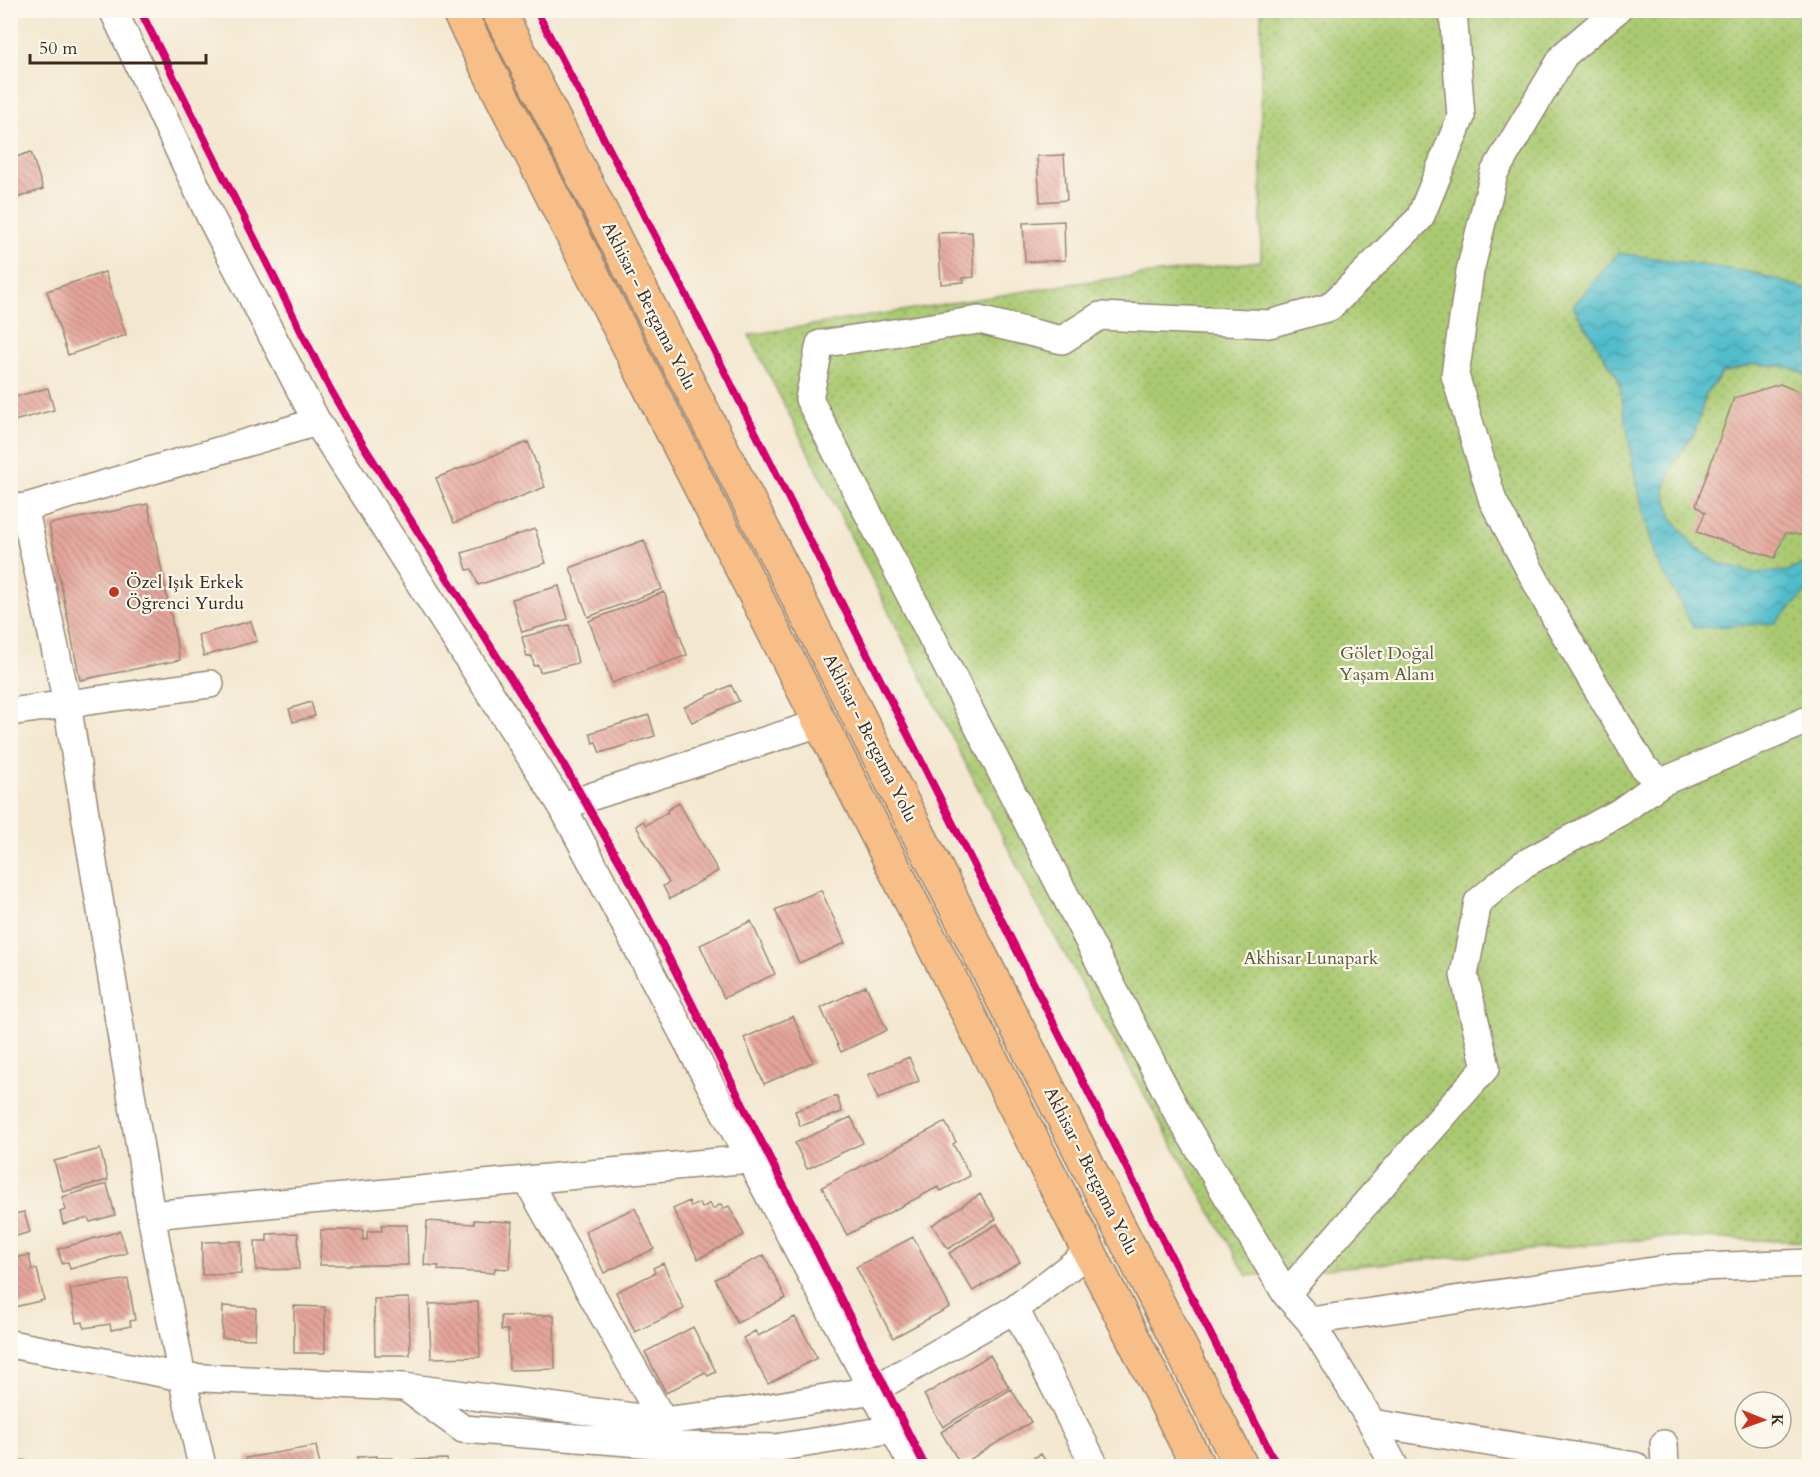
<svg xmlns="http://www.w3.org/2000/svg" width="1820" height="1477" viewBox="0 0 1820 1477" font-family="Cardo,serif">
	<style>
		.park { fill: url(#park-dots); stroke: #727a48; stroke-width: 1.5 }
		.water { fill: url(#water-waves); stroke: #467475; stroke-width: 1.5 }
		.building { fill: url(#building-back-hatch) }
		.lines { fill: none; stroke-linecap: round; stroke-linejoin: round }
		.minor-casing { stroke: #978876; stroke-width: 30 }
		.primary-casing { stroke: #978876; stroke-width: 36 }
		.minor { stroke: #fff; stroke-width: 27 }
		.primary { stroke: #f7be87; stroke-width: 33 }
		.cycleway-casing { stroke: #fbf7ec; stroke-width: 11 }
		.cycleway { stroke: #d6006c; stroke-width: 8 }
		.poi-dot { fill: #c8321e; stroke: #fbf7ec; stroke-width: 2 }
		.labels { text-anchor: middle; dominant-baseline: central; stroke-width: 4.5; stroke-linejoin: round; paint-order: stroke }
		.street-label { font-size: 18px; fill: #3b2a1e; stroke: #fbf7ec }
		.poi-label { font-size: 18px; fill: #3b2a1e; stroke: #fbf7ec; text-anchor: start }
		.park-label { font-size: 18px; fill: #5c5a37; stroke: #fbf7ec }
	</style>
	<defs>
		<pattern id="park-dots" width="8" height="8" patternUnits="userSpaceOnUse" patternTransform="scale(1.5)"><rect width="8" height="8" fill="#aaca72"/><path d="M2 2h.1M6 6h.1" fill="none" stroke="#8ca45d" stroke-width="1.8" stroke-linecap="round"/></pattern>
		<pattern id="water-waves" width="16" height="10" patternUnits="userSpaceOnUse" patternTransform="scale(1.5)"><rect width="16" height="10" fill="#51bdcc"/><path d="M0 5q4-4 8 0t8 0" fill="none" stroke="#449aa5"/></pattern>
		<pattern id="building-back-hatch" width="6" height="6" patternUnits="userSpaceOnUse" patternTransform="scale(1.5)"><rect width="6" height="6" fill="#e5a59b"/><path d="M-1 5l2 2M0 0l6 6M5-1l2 2" fill="none" stroke="#bb877e"/></pattern>
	</defs>
	<rect width="100%" height="100%" fill="#fbf7ec"/>
	<filter id="ink" filterUnits="userSpaceOnUse"><feTurbulence type="fractalNoise" baseFrequency=".0167" numOctaves="2"/><feDisplacementMap in="SourceGraphic" scale="12" xChannelSelector="R" yChannelSelector="G"/><feConvolveMatrix kernelMatrix="1 2 1 2 8 2 1 2 1" color-interpolation-filters="sRGB"/></filter>
	<filter id="wash" filterUnits="userSpaceOnUse"><feTurbulence type="fractalNoise" baseFrequency=".008" numOctaves="4" result="noise"/><feDisplacementMap in="SourceGraphic" scale="24" xChannelSelector="R" yChannelSelector="G"/><feGaussianBlur stdDeviation="1.35" result="paint"/><feColorMatrix in="noise" values="0 0 0 0 0 0 0 0 0 0 0 0 0 0 0 0 0 1.4 0 .05"/><feComposite in="paint" operator="in"/></filter>
	<g filter="url(#wash)">
		<rect width="100%" height="100%" fill="#f3e7cf"/>
		<path class="park" d="M 1261,11 L 1809,11 L 1809,1242 L 1671,1237 L 1247,1276 L 1037,905 L 749,335 L 1084,282 L 1261,261 Z"/>
		<path class="water" d="M 1618,253 L 1755,273 L 1809,290 L 1809,376 L 1790,367 L 1755,364 L 1722,373 L 1706,394 L 1695,432 L 1674,463 L 1664,489 L 1672,518 L 1693,545 L 1721,564 L 1754,573 L 1788,571 L 1809,562 L 1809,590 L 1775,623 L 1694,628 L 1655,557 L 1634,471 L 1619,380 L 1573,306 Z"/>
		<g id="blocks">
			<path class="building" d="M 31,152 L 43,189 L 14,199 L 10,190 L 10,159 Z
				M 1064,155 L 1067,200 L 1040,202 L 1037,156 Z
				M 1064,221 L 1065,260 L 1025,262 L 1023,223 Z
				M 972,232 L 974,277 L 963,278 L 964,282 L 941,284 L 938,233 Z
				M 105,272 L 126,335 L 68,355 L 47,291 Z
				M 1780,384 L 1810,396 L 1810,515 L 1801,535 L 1785,533 L 1775,558 L 1697,532 L 1705,513 L 1696,505 L 1734,398 Z
				M 48,388 L 54,410 L 10,422 L 10,398 Z
				M 528,442 L 545,487 L 454,523 L 436,478 Z
				M 148,504 L 180,660 L 80,680 L 49,524 Z
				M 535,529 L 546,563 L 478,585 L 472,569 L 467,570 L 462,553 Z
				M 644,540 L 662,589 L 588,617 L 570,568 Z
				M 559,586 L 568,619 L 522,632 L 512,599 Z
				M 664,592 L 687,655 L 612,683 L 589,621 Z
				M 251,621 L 257,641 L 204,656 L 198,635 Z
				M 569,625 L 578,663 L 540,672 L 538,665 L 534,666 L 532,656 L 527,657 L 522,637 Z
				M 731,685 L 739,701 L 692,722 L 684,707 Z
				M 311,702 L 315,716 L 293,722 L 289,709 Z
				M 649,715 L 655,736 L 600,753 L 596,742 L 593,743 L 590,733 Z
				M 679,803 L 718,871 L 670,899 L 663,886 L 669,883 L 636,826 L 643,821 L 646,825 L 668,812 L 667,810 Z
				M 821,890 L 845,943 L 799,963 L 775,910 Z
				M 751,921 L 775,974 L 724,998 L 700,945 Z
				M 866,986 L 887,1030 L 841,1052 L 821,1008 Z
				M 793,1016 L 813,1062 L 764,1084 L 744,1038 Z
				M 909,1057 L 919,1081 L 878,1099 L 868,1075 Z
				M 837,1096 L 842,1112 L 800,1126 L 795,1111 Z
				M 851,1117 L 863,1143 L 807,1169 L 795,1143 Z
				M 945,1122 L 956,1142 L 953,1144 L 970,1176 L 941,1191 L 938,1187 L 847,1235 L 822,1187 Z
				M 100,1149 L 108,1180 L 63,1192 L 54,1161 Z
				M 107,1184 L 115,1215 L 90,1222 L 88,1218 L 63,1224 L 60,1212 L 66,1210 L 62,1197 Z
				M 980,1194 L 996,1219 L 948,1249 L 932,1225 Z
				M 689,1201 L 691,1207 L 699,1203 L 702,1208 L 710,1203 L 713,1209 L 721,1204 L 723,1209 L 729,1206 L 744,1235 L 698,1259 L 673,1209 Z
				M 635,1208 L 654,1249 L 604,1273 L 585,1231 Z
				M 24,1212 L 30,1232 L 10,1238 L 10,1215 Z
				M 474,1220 L 512,1222 L 509,1269 L 495,1268 L 494,1273 L 438,1270 L 439,1266 L 424,1265 L 427,1221 L 474,1224 Z
				M 997,1224 L 1020,1262 L 973,1291 L 949,1253 Z
				M 381,1225 L 407,1225 L 408,1265 L 320,1265 L 321,1230 L 363,1230 L 363,1240 L 367,1240 L 367,1231 L 382,1231 Z
				M 120,1231 L 127,1253 L 70,1269 L 68,1262 L 62,1264 L 58,1249 Z
				M 298,1233 L 299,1269 L 256,1270 L 255,1241 L 267,1241 L 267,1234 Z
				M 913,1237 L 950,1307 L 893,1338 L 856,1267 Z
				M 241,1241 L 241,1274 L 202,1275 L 202,1242 Z
				M 29,1255 L 32,1270 L 37,1269 L 44,1300 L 10,1308 L 10,1259 Z
				M 764,1255 L 786,1298 L 737,1323 L 715,1279 Z
				M 663,1263 L 684,1309 L 635,1332 L 616,1292 L 655,1273 L 653,1268 Z
				M 128,1279 L 135,1320 L 130,1321 L 131,1326 L 111,1330 L 110,1324 L 84,1328 L 83,1322 L 76,1323 L 70,1289 Z
				M 409,1298 L 410,1355 L 375,1355 L 374,1299 Z
				M 478,1302 L 480,1357 L 431,1358 L 429,1304 Z
				M 223,1306 L 256,1308 L 255,1339 L 222,1338 Z
				M 294,1306 L 325,1307 L 325,1353 L 294,1353 Z
				M 554,1315 L 555,1369 L 509,1370 L 508,1330 L 501,1330 L 501,1316 Z
				M 795,1317 L 817,1358 L 768,1384 L 743,1338 L 755,1331 L 758,1336 Z
				M 693,1327 L 716,1372 L 708,1376 L 705,1372 L 666,1393 L 645,1352 Z
				M 990,1355 L 1009,1387 L 943,1427 L 924,1395 Z
				M 1011,1389 L 1031,1422 L 961,1465 L 941,1432 Z
				M 316,1446 L 320,1466 L 248,1466 L 246,1458 Z
				M 1041,1454 L 1049,1466 L 1018,1466 Z
				M 377,1456 L 377,1458 L 393,1458 L 394,1466 L 358,1466 L 357,1457 Z
				M 12,1459 L 45,1463 L 44,1466 L 11,1466 Z
				M 447,1459 L 448,1466 L 413,1466 L 412,1460 Z"/>
		</g>
	</g>
	<g filter="url(#ink)">
		<use href="#blocks" fill-opacity="0" stroke="#978876" stroke-width="1.5"/>
		<g class="lines">
			<g class="minor-casing">
				<path id="minor" d="M 113,10 L 210,216 L 317,422 L 562,806 L 913,1466
					M 1617,10 L 1564,55 L 1494,173 L 1470,271 L 1455,375 L 1493,501 L 1556,619 L 1644,768 L 1662,782
					M 30,506 L 26,516 L 66,698 L 151,1215 L 182,1377 L 202,1466
					M 12,509 L 30,506 L 317,422
					M 10,712 L 210,684
					M 562,806 L 820,723
					M 527,1180 L 663,1421
					M 151,1215 L 750,1159
					M 1286,1294 L 1177,1112 L 809,399 L 820,344 L 979,320 L 1062,340 L 1100,316 L 1269,324 L 1330,307 L 1420,218 L 1461,117 L 1453,10
					M 1015,1309 L 1095,1466
					M 1310,1321 L 1674,1268 L 1810,1263
					M 10,1344 L 182,1377 L 404,1387 L 663,1421 L 748,1411 L 873,1390 L 1015,1309 L 1089,1252
					M 408,1389 L 463,1429 L 679,1446 L 775,1448 L 894,1429
					M 1372,1423 L 1635,1466
					M 1664,1444 L 1665,1466
					M 1394,1466 L 1372,1423 L 1310,1321 L 1286,1294 L 1486,1067 L 1464,975 L 1478,902 L 1524,864 L 1620,812 L 1662,782 L 1810,719"/>
			</g>
			<g class="primary-casing">
				<path id="primary" d="M 458,10 L 1198,1466
					M 498,10 L 1241,1466"/>
			</g>
			<use href="#minor" class="minor"/>
			<use href="#primary" class="primary"/>
			<g class="cycleway-casing">
				<path id="cycleway" d="M 140,10 L 329,387 L 353,429 L 546,734 L 626,873 L 925,1466
					M 536,10 L 684,291 L 1277,1466"/>
			</g>
			<use href="#cycleway" class="cycleway"/>
		</g>
	</g>
	<circle class="poi-dot" cx="114" cy="592" r="6"/>
	<g class="labels">
		<g class="street-label">
			<text transform="translate(649 306) rotate(63)">Akhisar - Bergama Yolu</text>
			<text transform="translate(870 738) rotate(63)">Akhisar - Bergama Yolu</text>
			<text transform="translate(1091 1171) rotate(63)">Akhisar - Bergama Yolu</text>
		</g>
		<g class="poi-label">
			<text x="126" y="582">Özel Işık Erkek<tspan x="126" dy="21">Öğrenci Yurdu</tspan></text>
		</g>
		<g class="park-label">
			<text x="1387" y="653">Gölet Doğal<tspan x="1387" dy="21">Yaşam Alanı</tspan></text>
			<text x="1311" y="958">Akhisar Lunapark</text>
		</g>
	</g>
	<rect width="1820" height="1477" fill="none" stroke="#fbf7ec" stroke-width="36"/>
	<g transform="translate(1763 1420) rotate(91)"><circle r="28" fill="#fbf7ec" stroke="#aea59a" stroke-width="1.5"/>
	<path d="M0-4.5L10 22L0 15L-10 22Z" fill="#c8321e"/>
	<text y="-9" font-size="16" font-weight="bold" text-anchor="middle" fill="#3b2a1e">K</text>
	</g>
	<path d="M30 54v9h176v-9" fill="none" stroke="#3b2a1e" stroke-width="3"/>
	<text x="39" y="54" font-size="18" fill="#3b2a1e" stroke="#fbf7ec" stroke-width="4.5" paint-order="stroke">50 m</text>
</svg>
